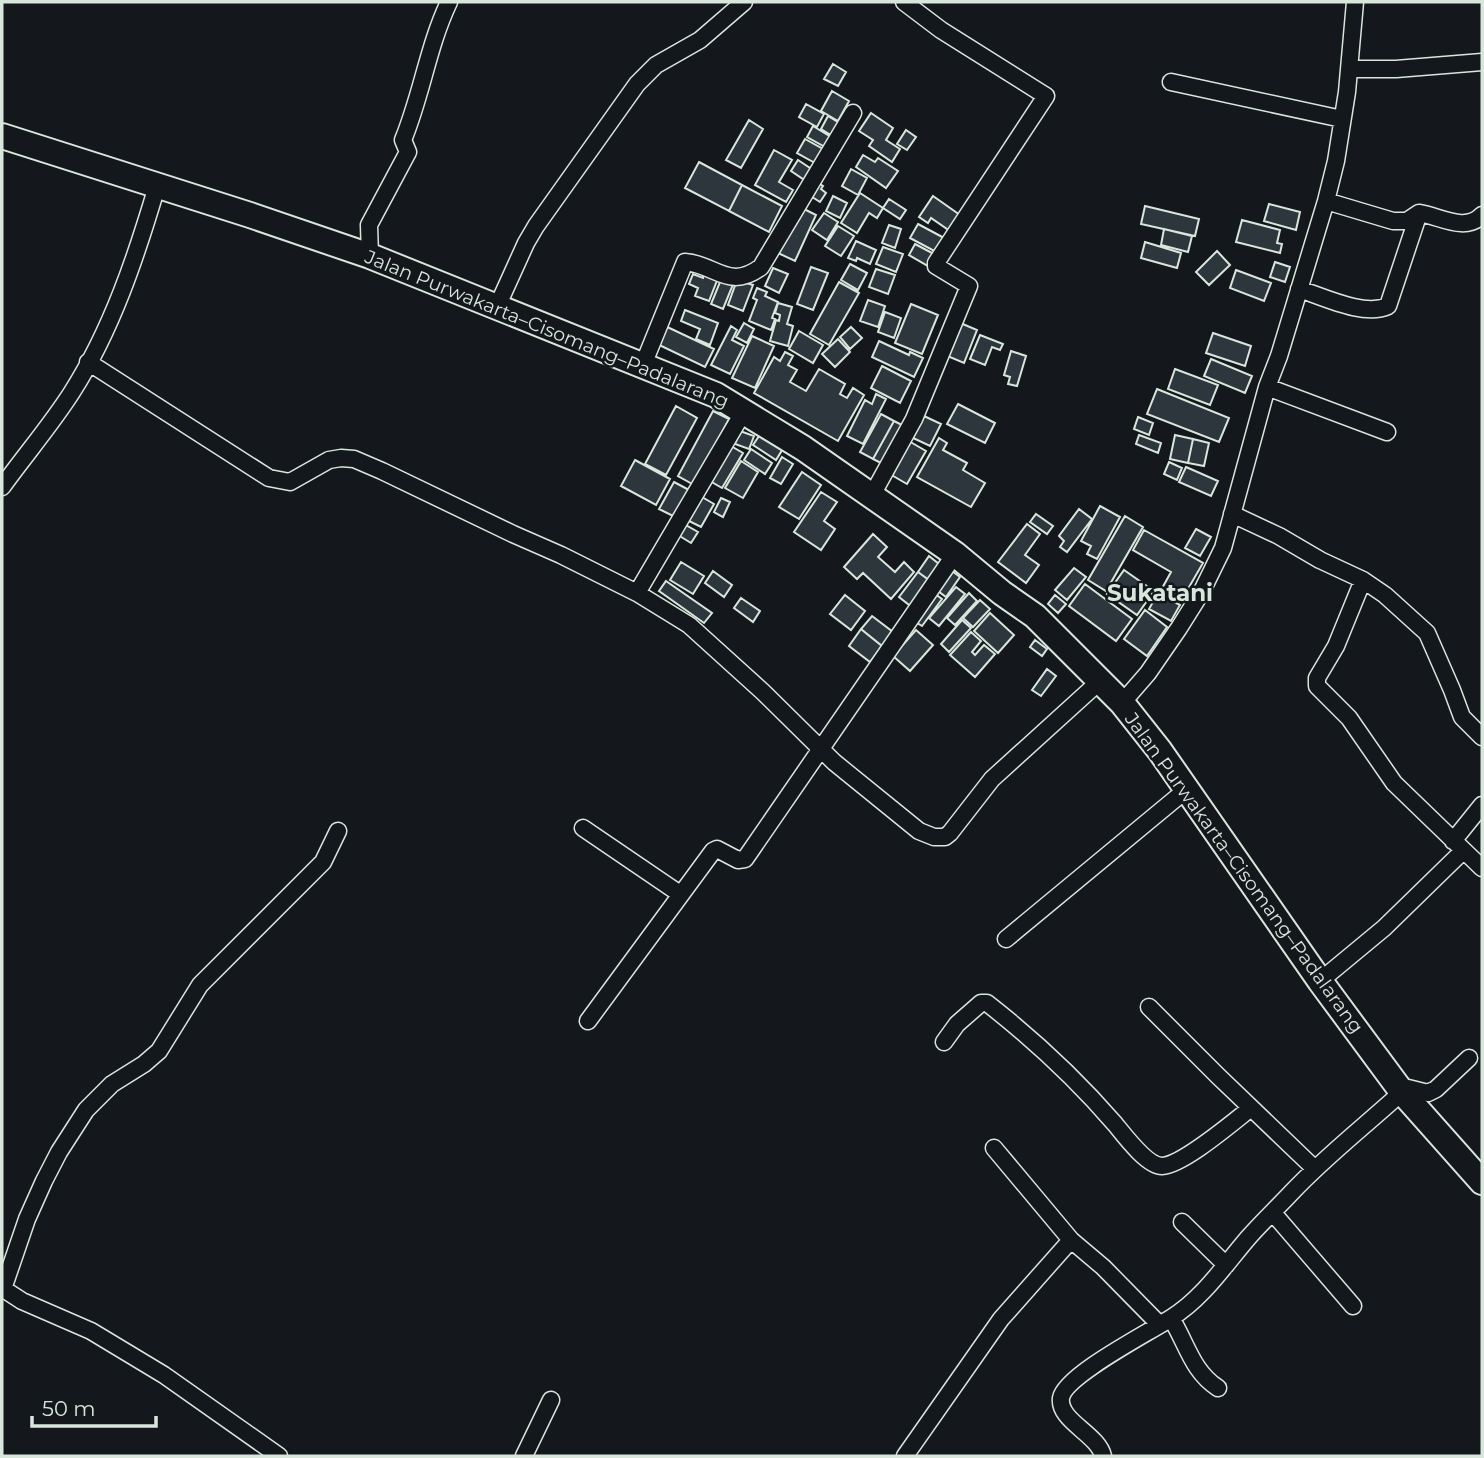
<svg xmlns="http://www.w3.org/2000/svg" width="1484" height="1458" viewBox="0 0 1484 1458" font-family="Montserrat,sans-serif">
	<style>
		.building { fill: #2c363c; stroke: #d8e6dc; stroke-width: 2 }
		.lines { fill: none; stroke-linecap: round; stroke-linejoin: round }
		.minor-casing { stroke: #d8e6dc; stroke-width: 19 }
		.trunk-casing { stroke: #d8e6dc; stroke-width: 28 }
		.minor { stroke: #14181c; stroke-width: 16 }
		.trunk { stroke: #14181c; stroke-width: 24 }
		.labels { text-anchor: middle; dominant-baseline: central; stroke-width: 5; stroke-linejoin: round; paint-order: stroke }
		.street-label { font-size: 19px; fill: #d8e6dc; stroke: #14181c }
		.quarter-label { font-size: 23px; font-weight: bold; fill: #d8e6dc; stroke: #14181c }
	</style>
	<rect width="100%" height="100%" fill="#14181c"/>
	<path class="building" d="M 833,64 L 846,72 L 838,86 L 824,79 Z
		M 832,91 L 849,101 L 838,121 L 821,111 Z
		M 806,104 L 824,114 L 817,127 L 799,117 Z
		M 871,113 L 893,128 L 886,140 L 900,149 L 892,162 L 869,146 L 873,140 L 859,131 Z
		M 828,116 L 841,124 L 834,137 L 821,129 Z
		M 749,120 L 763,129 L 741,168 L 726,160 Z
		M 813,126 L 831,137 L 825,147 L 807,137 Z
		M 906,130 L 916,137 L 907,150 L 897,144 Z
		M 805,139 L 823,149 L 815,163 L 797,153 Z
		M 774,150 L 792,160 L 779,182 L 793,190 L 786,202 L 755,185 Z
		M 863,155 L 875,162 L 878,158 L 898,171 L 886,188 L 856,167 Z
		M 798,160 L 813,170 L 806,181 L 791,171 Z
		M 699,162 L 742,185 L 729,211 L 685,188 Z
		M 851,169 L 867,178 L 858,195 L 842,186 Z
		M 817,182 L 823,186 L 821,189 L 826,193 L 820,202 L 809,195 Z
		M 742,185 L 782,206 L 769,232 L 729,211 Z
		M 860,193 L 883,208 L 877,218 L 869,213 L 857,233 L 841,223 Z
		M 833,196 L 847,203 L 840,218 L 826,211 Z
		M 933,196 L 960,215 L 950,231 L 931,218 L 928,223 L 919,217 Z
		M 889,199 L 906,210 L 900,219 L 883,208 Z
		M 1269,204 L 1300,212 L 1296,230 L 1264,221 Z
		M 1145,206 L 1199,219 L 1195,236 L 1141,224 Z
		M 804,209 L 816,215 L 795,261 L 778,253 L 795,218 L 799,219 Z
		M 824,213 L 838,222 L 827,240 L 812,230 Z
		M 1242,220 L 1280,230 L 1277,243 L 1282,244 L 1280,253 L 1236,242 Z
		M 918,224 L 946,239 L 938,253 L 910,238 Z
		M 889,225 L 901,229 L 895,248 L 882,243 Z
		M 838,226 L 854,236 L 841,256 L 825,246 Z
		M 1164,229 L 1192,236 L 1188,252 L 1161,245 Z
		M 856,241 L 876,250 L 870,264 L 857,258 L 856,261 L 848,258 Z
		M 1145,242 L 1181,253 L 1177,268 L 1141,258 Z
		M 915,244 L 934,254 L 928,266 L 909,255 Z
		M 883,247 L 903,254 L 896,272 L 876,264 Z
		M 1217,251 L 1230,265 L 1209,285 L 1196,272 Z
		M 1275,262 L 1290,267 L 1285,282 L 1270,277 Z
		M 850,264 L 867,273 L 858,290 L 841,280 Z
		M 811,267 L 828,273 L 813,310 L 797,304 Z
		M 773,268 L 788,274 L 779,293 L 765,286 Z
		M 876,269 L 895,275 L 888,294 L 869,287 Z
		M 1236,270 L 1271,283 L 1264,301 L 1230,288 Z
		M 704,273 L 718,278 L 709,301 L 695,296 L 698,288 L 689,284 L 693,274 L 703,278 Z
		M 722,277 L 734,282 L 723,309 L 711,304 Z
		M 737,280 L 753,285 L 743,311 L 728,305 Z
		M 839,282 L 859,293 L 829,345 L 810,334 Z
		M 757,288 L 767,292 L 765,296 L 778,302 L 772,318 L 775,319 L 771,330 L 749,321 L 757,300 L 753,298 Z
		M 868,300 L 885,306 L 878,327 L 860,321 Z
		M 778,303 L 792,307 L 787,324 L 793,326 L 788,346 L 770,341 L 776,320 L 779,321 L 780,315 L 775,313 Z
		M 911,304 L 938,315 L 922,354 L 895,343 Z
		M 685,310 L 718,323 L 710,345 L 696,339 L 700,329 L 681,321 Z
		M 885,312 L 901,318 L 894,338 L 878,332 Z
		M 958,322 L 977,330 L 964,363 L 945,355 Z
		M 744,323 L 754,329 L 747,343 L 736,337 Z
		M 663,325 L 714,349 L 705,367 L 655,343 Z
		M 731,326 L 737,330 L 732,340 L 744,346 L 730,374 L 711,365 Z
		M 851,327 L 862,338 L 850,349 L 840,337 Z
		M 799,331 L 823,345 L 813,363 L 789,349 Z
		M 1213,333 L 1251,346 L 1245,366 L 1206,353 Z
		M 980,335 L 1003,344 L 1000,350 L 992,347 L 985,365 L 970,359 Z
		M 752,336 L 774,346 L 755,388 L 732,378 Z
		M 838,339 L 850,352 L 835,367 L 822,354 Z
		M 879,341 L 909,355 L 910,352 L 923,358 L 914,377 L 872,357 Z
		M 1011,351 L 1026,356 L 1017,386 L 1008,384 L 1010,377 L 1004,375 Z
		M 785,352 L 793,356 L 788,365 L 797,370 L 790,382 L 806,391 L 819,369 L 845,384 L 840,394 L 847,398 L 853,388 L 864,395 L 838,441 L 754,393 L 774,357 L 780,361 Z
		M 1211,359 L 1252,376 L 1245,393 L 1204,376 Z
		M 882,366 L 911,381 L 900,403 L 871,388 Z
		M 1175,369 L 1218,385 L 1210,405 L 1168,389 Z
		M 1157,389 L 1229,418 L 1219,442 L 1147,414 Z
		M 876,394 L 886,399 L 863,444 L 847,436 L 865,400 L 872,404 Z
		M 958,404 L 995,423 L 985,443 L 947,424 Z
		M 676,406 L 697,418 L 666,475 L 645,464 Z
		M 713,411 L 729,419 L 694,485 L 678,476 Z
		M 881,414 L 894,421 L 873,459 L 860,452 Z
		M 924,416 L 941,424 L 930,446 L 913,438 Z
		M 1138,417 L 1153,423 L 1149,435 L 1134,429 Z
		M 894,421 L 906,427 L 885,465 L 873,459 Z
		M 740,431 L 754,436 L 749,449 L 735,444 Z
		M 761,433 L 784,447 L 776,460 L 753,445 Z
		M 1139,435 L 1161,443 L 1158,453 L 1136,444 Z
		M 1175,435 L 1193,439 L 1188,463 L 1170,459 Z
		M 939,438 L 947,443 L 943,450 L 967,463 L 963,470 L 985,483 L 971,507 L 917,477 Z
		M 1193,439 L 1209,443 L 1204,466 L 1188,463 Z
		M 907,440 L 926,451 L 907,484 L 888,473 Z
		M 731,446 L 743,453 L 722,488 L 710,481 Z
		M 751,449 L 772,463 L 765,474 L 744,460 Z
		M 782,457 L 793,464 L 781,484 L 770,478 Z
		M 635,460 L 670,479 L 656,505 L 621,486 Z
		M 741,461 L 758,472 L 743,498 L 725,488 Z
		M 1169,462 L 1182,468 L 1177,480 L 1164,474 Z
		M 1186,467 L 1218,481 L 1211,496 L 1179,482 Z
		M 802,472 L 821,485 L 799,519 L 779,507 Z
		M 674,482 L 691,491 L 677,518 L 659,509 Z
		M 821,492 L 837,502 L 824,521 L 835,529 L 821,550 L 794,532 Z
		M 702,497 L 714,504 L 701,527 L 689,521 Z
		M 721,498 L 730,502 L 723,517 L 714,512 Z
		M 1100,506 L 1120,517 L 1097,559 L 1087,554 L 1091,546 L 1081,541 Z
		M 1079,509 L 1092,519 L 1067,552 L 1060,547 L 1064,541 L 1059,536 Z
		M 1036,514 L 1053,526 L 1047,534 L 1030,522 Z
		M 1125,516 L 1143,527 L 1106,591 L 1088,580 Z
		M 684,524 L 698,532 L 691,543 L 678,535 Z
		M 1027,524 L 1040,534 L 1025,555 L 1039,565 L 1026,583 L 998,562 Z
		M 1196,529 L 1211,537 L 1200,556 L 1185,548 Z
		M 1144,530 L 1203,563 L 1181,601 L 1161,590 L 1171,572 L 1133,550 Z
		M 873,534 L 887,547 L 878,557 L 895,572 L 904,562 L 914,572 L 891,599 L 863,573 L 857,579 L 844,567 Z
		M 929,556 L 944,568 L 933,583 L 918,572 Z
		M 681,562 L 704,576 L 693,594 L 670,580 Z
		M 948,568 L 960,577 L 946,597 L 934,588 Z
		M 1074,568 L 1086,577 L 1067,600 L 1055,590 Z
		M 1124,570 L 1154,591 L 1137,615 L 1107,594 Z
		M 713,571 L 732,585 L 724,597 L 705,583 Z
		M 918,572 L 933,583 L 913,608 L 899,597 Z
		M 666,581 L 712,613 L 704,623 L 659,591 Z
		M 1085,584 L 1132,619 L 1116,641 L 1069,606 Z
		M 956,587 L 965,594 L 939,626 L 929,618 Z
		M 969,593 L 977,601 L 955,625 L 947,618 Z
		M 1158,593 L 1180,605 L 1171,621 L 1149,609 Z
		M 935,594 L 942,599 L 922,626 L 914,621 Z
		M 845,595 L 865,611 L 851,630 L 830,614 Z
		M 1055,595 L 1066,604 L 1058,613 L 1048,604 Z
		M 741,598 L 760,611 L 753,622 L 734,608 Z
		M 980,600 L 990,609 L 973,627 L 963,618 Z
		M 1145,610 L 1167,627 L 1147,656 L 1124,639 Z
		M 990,613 L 1014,635 L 998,653 L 974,631 Z
		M 872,616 L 893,632 L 882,646 L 861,629 Z
		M 962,620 L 971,628 L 949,652 L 941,644 Z
		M 861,629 L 882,646 L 870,662 L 849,646 Z
		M 916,630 L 933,645 L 910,671 L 893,656 Z
		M 971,632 L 981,641 L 972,652 L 975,655 L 984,645 L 995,654 L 975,677 L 950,655 Z
		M 1035,640 L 1047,649 L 1042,656 L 1030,647 Z
		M 1047,669 L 1056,676 L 1041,696 L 1032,690 Z"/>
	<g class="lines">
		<g class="minor-casing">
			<path id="minor" d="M 1349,69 L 1396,69 L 1482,62
				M 1171,82 L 1342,119
				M 1326,201 L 1393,221 L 1407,221 L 1419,213 C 1440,216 1465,233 1482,215
				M 370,256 L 369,225 L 408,152 L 403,140 C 422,94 428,46 449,2
				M 1299,289 C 1324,297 1364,317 1388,306 L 1419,213
				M 497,307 L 526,243 L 536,226 L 637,84 L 656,65 L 700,40 L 744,2
				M 88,362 L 269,478 L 290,482 L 329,460 L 341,458 L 354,459 L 382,471 L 513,534 L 561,555 L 637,593 L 689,625 L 763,692 L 834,762 L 919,831 L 934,837 L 945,837 L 950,833 L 992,779 L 1100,681
				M 643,365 L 685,262 C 715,264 729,291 761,267 L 853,113
				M 1267,387 L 1387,432
				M 2,487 C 25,455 51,425 72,392 C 112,329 136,257 157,186
				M 871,497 L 914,419 L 969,286 L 936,266 L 936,263 L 1046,96 L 941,30 L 904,2
				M 1232,514 L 1279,536 L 1320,560 L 1363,580 L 1385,595 L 1427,633 L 1452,690 L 1462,717 L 1482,737
				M 1363,580 L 1336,646 L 1317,678 L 1317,686 L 1349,718 L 1394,783 L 1482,868
				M 637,593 L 744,411
				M 1122,703 L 1148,673 L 1179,628 L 1201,593 L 1223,548 L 1267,387 L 1279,356 L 1326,201 L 1336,161 L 1347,92 L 1355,2
				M 583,828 L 680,894
				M 1453,841 L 1482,805
				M 1006,939 L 1186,790
				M 1320,981 L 1384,928 L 1463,851
				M 1149,1007 L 1218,1076 L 1315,1169
				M 588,1021 L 713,851 L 717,849 L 738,860 L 745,859 L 955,554
				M 944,1042 L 957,1024 L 981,1003 L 987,1003 C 1033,1039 1077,1080 1115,1124 C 1124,1135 1147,1166 1162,1166 C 1183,1165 1233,1122 1251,1108
				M 994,1148 L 1071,1240 L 1103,1267 L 1159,1324
				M 1273,1213 L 1353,1306
				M 1182,1222 L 1226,1265
				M 2,1288 L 22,1301 L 91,1331 L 164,1375 L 279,1456
				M 3,1289 L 27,1219 L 44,1181 L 59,1152 L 86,1110 L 112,1084 L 144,1064 L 159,1051 L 200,985 L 323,862 L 338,831
				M 1171,1318 C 1187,1344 1192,1371 1218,1388
				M 524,1456 L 551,1400
				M 905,1456 L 1001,1319 L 1071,1240
				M 1103,1456 C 1098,1434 1058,1421 1061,1398 C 1065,1375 1150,1332 1171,1318 C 1203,1298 1224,1266 1248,1238 C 1262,1222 1278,1207 1292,1192 C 1326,1156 1366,1125 1402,1092 L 1408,1088 L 1428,1093 L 1436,1089 L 1469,1058"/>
		</g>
		<g class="trunk-casing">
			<path id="trunk" d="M 2,136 L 250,215 L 370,256 L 716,395 L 803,448 L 955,554 L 1002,593 L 1035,616 L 1122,703 L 1160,751 L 1320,981 L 1402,1092 L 1482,1182"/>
		</g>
		<use href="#minor" class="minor"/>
		<use href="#trunk" class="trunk"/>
	</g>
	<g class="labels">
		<g class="street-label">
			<text transform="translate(547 329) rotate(22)">Jalan Purwakarta–Cisomang–Padalarang</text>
			<text transform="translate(1244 873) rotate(54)">Jalan Purwakarta–Cisomang–Padalarang</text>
		</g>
		<g class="quarter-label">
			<text x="1160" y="593">Sukatani</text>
		</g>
	</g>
	<rect width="1484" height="1458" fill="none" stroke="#d8e6dc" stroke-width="7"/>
	<path d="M32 1416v10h124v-10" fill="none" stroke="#d8e6dc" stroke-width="3.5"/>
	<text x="42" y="1416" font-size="21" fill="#d8e6dc" stroke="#14181c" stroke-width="5" paint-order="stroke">50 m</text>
</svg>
